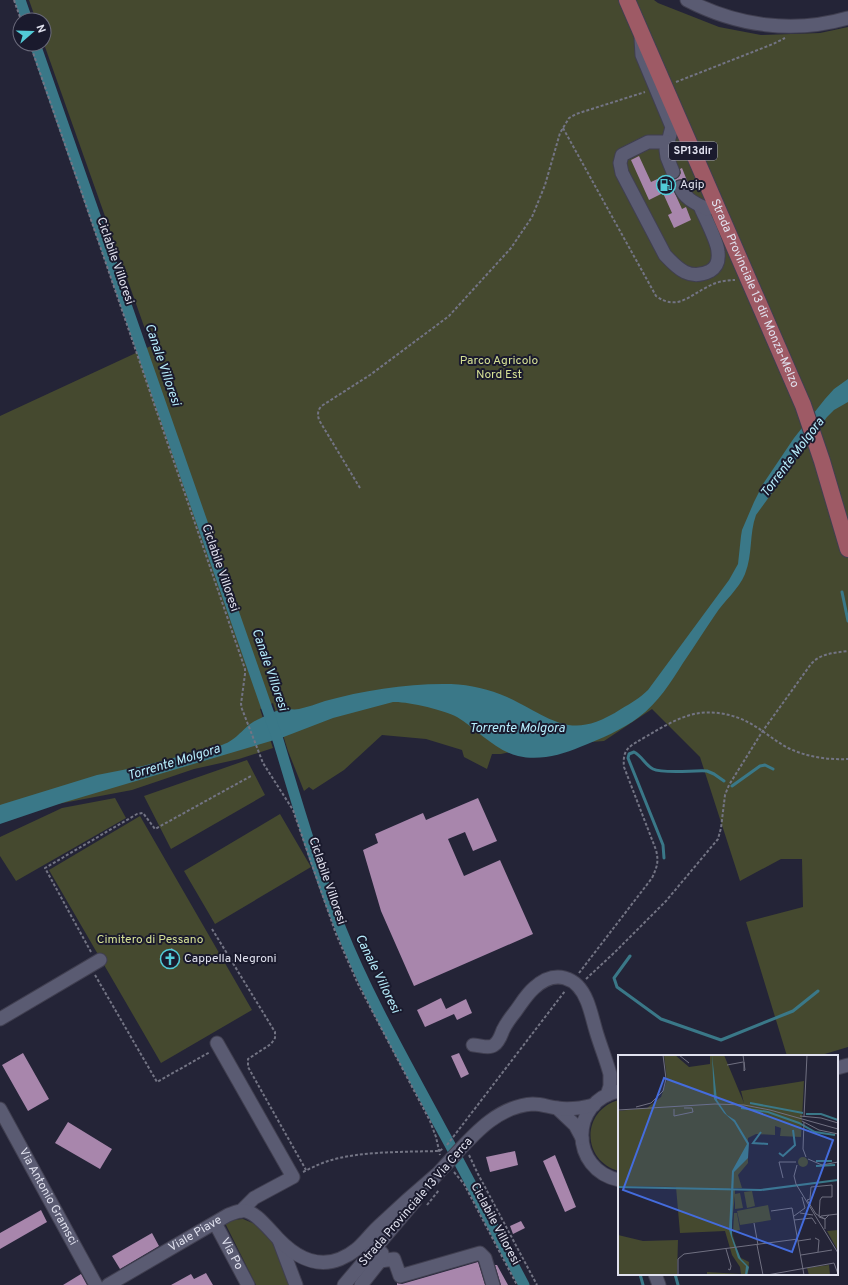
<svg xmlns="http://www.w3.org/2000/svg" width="848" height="1285" viewBox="0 0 848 1285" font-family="Overpass,sans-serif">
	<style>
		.green { fill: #45492f }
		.water { fill: #3a7888 }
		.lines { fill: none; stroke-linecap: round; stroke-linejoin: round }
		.stream { stroke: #3a7888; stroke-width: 3 }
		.canal { stroke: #3a7888; stroke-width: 11 }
		.building { fill: #a886ac }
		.minor-casing { stroke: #403f50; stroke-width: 15 }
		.major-casing { stroke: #403f50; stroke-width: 18 }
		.path { stroke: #737484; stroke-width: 2; stroke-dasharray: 3 2; stroke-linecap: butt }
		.minor { stroke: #5a5b72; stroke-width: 13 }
		.major { stroke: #9e5a65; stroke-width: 16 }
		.labels { text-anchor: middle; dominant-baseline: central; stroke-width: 4; stroke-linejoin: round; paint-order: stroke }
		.shield { fill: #1a1a2d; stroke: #a5a6b5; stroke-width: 1 }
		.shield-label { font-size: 11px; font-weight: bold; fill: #e1e2ef }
		.poi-label { font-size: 12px; fill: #e1e2ef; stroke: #1a1a2d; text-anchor: start }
		.street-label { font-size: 12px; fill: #e1e2ef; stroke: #1a1a2d }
		.park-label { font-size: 12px; fill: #d5e095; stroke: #1a1a2d }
		.water-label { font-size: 13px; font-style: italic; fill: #b7eefd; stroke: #1a1a2d }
		.inset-river { fill: none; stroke: #3a7888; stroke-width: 2 }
		.inset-road { fill: none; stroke: #707081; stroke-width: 1 }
		.view { fill: #446cdd; fill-opacity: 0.15; stroke: #446cdd; stroke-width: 2 }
		.inset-edge { fill: none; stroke: #e1e2ef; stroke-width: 2 }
	</style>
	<rect width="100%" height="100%" fill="#242437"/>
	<path class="green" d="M 29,0 L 654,0 L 658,3 L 719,27 L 761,35 L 820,33 L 848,27 L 848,1047 L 818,1056 L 787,1056 L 746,922 L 803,907 L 802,859 L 781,859 L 740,881 L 700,757 L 652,709 L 604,741 L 578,743 L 515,751 L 501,754 L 492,754 L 487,769 L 464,757 L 462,750 L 426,739 L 382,735 L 344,770 L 313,790 L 309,787 L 304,791 L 288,751 L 273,703 L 260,709 L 273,748 L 239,759 L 194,769 L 132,790 L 31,809 L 0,822 L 0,416 L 151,346 L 44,44 L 44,20 L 36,20 Z
		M 247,760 L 265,795 L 171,849 L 144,796 Z
		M 115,798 L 126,818 L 16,881 L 0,856 L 0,837 L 62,808 Z
		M 280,814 L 311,867 L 215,924 L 184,871 Z
		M 140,816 L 252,1010 L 161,1063 L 49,870 Z
		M 619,1100 L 619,1171 C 581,1161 581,1110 619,1100 Z
		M 243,1219 L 255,1224 L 274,1244 L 290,1285 L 256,1285 L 225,1223 L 232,1220 Z"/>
	<path class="water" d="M 848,379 L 848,402 L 834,410 L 827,417 L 756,515 C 749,534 753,554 745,574 C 739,589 724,601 715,615 C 704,631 694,647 683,663 C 671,682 658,703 639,717 C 622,730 600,739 580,747 C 561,755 539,761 518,756 C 494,750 477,729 457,717 C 445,710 406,701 393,702 L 333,718 L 281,738 L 62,803 L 0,824 L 0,805 L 3,804 L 97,775 L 143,766 L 222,745 C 240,739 243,725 261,718 C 269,714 278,709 287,709 C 291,709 294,710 299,709 C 308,707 316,704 325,701 C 364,690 410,683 451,684 C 471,685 489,689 507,697 C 554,719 570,742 621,709 C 631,703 640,698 648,690 L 729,580 L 738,564 L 741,536 L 742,530 L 754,502 L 763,484 L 794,438 L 825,399 L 834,389 Z"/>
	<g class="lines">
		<path class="stream" d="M 842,592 L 848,621
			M 732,786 L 760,766 L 765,765 L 773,769
			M 664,858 L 663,845 L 630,763 L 628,758 L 629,754 L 634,752 C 642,756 645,765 653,769 C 663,774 695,770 707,771 L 714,774 L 724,781
			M 630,956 L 614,978 L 617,987 L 661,1019 L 721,1040 L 793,1011 L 818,991
			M 640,1274 L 643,1285
			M 675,1274 L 678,1285"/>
		<path class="canal" d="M 20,0 L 27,20
			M 35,44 L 278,740 C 297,803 315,866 340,927 C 368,997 406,1063 442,1130 C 470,1181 496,1233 524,1285"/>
	</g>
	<path class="building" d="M 639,156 L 651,182 L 666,175 L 671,180 L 676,179 L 679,177 L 681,173 L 680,169 L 682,168 L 688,183 L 681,179 L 677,180 L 674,182 L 672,187 L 682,209 L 686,207 L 691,220 L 674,228 L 668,215 L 672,213 L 663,193 L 649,200 L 631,160 Z
		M 478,798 L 497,841 L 473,851 L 465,832 L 448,839 L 464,876 L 500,860 L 533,934 L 414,986 L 381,911 L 363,850 L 378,843 L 375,834 L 423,813 L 426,820 Z
		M 172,948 L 180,962 L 167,969 L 160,956 Z
		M 441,998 L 446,1009 L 466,999 L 472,1013 L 457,1020 L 454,1014 L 425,1027 L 417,1010 Z
		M 23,1053 L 49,1099 L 28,1111 L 2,1065 Z
		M 459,1053 L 469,1074 L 461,1078 L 451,1056 Z
		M 68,1122 L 112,1149 L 100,1169 L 55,1143 Z
		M 515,1151 L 518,1165 L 490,1172 L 486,1157 Z
		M 555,1155 L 576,1207 L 565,1212 L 543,1161 Z
		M 41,1210 L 47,1222 L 0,1249 L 0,1233 Z
		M 521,1221 L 525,1228 L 513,1234 L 510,1226 Z
		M 152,1233 L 159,1246 L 120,1269 L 112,1256 Z
		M 478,1262 L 485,1285 L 397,1285 L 397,1283 L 402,1284 Z
		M 495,1265 L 497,1265 L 508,1285 L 501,1285 Z
		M 206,1273 L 213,1285 L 171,1285 L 191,1274 L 194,1279 Z
		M 81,1274 L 87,1285 L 63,1285 Z"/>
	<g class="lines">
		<g class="minor-casing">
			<g id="minor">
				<path d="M 687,0 C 737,26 793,34 848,18"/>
				<path d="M 641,38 L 642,55 L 672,127 L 666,150 L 667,157 L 673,172"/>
				<path d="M 667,142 L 648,142 L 622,155 L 620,163 L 622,173 L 665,255 C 678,269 690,281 710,271 C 717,267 719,260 718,252 C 718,242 704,216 700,206"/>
				<path d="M 680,187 C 685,199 695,203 707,209"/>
				<path d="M 0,1019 L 100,960"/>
				<path d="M 217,1043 L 293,1177 L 254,1198 L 241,1211"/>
				<path d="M 473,1045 C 479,1045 489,1049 494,1045 C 499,1042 501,1035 503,1030 C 506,1024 511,1017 515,1012 C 521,1004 526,995 534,988 C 555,969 577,976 587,1001 C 591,1011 593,1021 596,1031 C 600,1045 606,1059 610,1074 L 610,1086 L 607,1095"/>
				<path d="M 837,1068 L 848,1065"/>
				<path d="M 619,1091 C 569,1101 570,1170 619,1180"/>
				<path d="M 557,1108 L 575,1125 L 582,1138"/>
				<path id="s1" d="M 0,1109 L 96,1285"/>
				<path d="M 431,1181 C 438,1173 445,1166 452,1158 C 474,1134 498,1106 533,1104 C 542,1104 549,1107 557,1108 C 569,1110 582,1108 594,1105"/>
				<path id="s2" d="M 215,1223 L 248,1285"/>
				<path d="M 279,1240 L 296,1285"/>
				<path d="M 380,1261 L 394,1259 L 400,1276 L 480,1253 L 485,1258 L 493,1285"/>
				<path d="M 655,1274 L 659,1285"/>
				<path id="s3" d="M 108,1285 L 228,1215 C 234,1213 239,1210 246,1211 C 257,1214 264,1224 272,1232 C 289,1252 313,1270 340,1259 C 360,1251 365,1239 379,1226 C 398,1208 417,1191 436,1175"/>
				<path d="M 344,1285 L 415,1201"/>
				<path d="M 361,1285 L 380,1261 L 382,1253"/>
			</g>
		</g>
		<g class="major-casing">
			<g id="major">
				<path id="s4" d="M 627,0 L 803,405 L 822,461 L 848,549"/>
			</g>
		</g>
		<path class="path" d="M 14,0 L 21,20
			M 30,44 L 76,176 L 245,669 L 245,674 L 241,704 L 242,709 L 263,763 L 293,810 L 336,934 L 358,984 L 430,1121 L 436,1137 L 440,1155
			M 676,82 L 773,44 L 785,38
			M 563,128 L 656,296 C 677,311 689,296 707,287 C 716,282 725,280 735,280
			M 360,488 L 319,420 C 317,413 318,409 323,405 L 370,375 L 449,316 L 511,248 L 532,217 L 545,185 L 560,133 L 569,118 L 576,114 L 645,92
			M 212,929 L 275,1032 L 275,1038 L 271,1044 L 248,1059 L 248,1067 L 306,1170
			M 91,952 L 45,868 L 137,814 L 143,813 L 155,829 L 251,776
			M 579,973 L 652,878 C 657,867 659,862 656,850 L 624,767 C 622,747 631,746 647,736 C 661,728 677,718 694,714 C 713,710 735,714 753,725 C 765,732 775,741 788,748 C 807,757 828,760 848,759
			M 95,975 L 157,1082 L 210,1052
			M 586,979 L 615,952 L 666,901 L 718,839 L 721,828 L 725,795 L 729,785 L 762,732 L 811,664 C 821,653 834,653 848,651
			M 447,1145 L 565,991
			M 469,1155 L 478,1174 L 537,1285
			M 303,1172 C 311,1168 319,1164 328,1161 C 360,1151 405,1152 439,1151 L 444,1148
			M 454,1172 L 464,1184 L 517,1285
			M 427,1205 L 439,1190"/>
		<use href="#minor" class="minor"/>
		<use href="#major" class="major"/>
	</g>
	<defs>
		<g id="fuel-ring" transform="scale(1)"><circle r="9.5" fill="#1a1a2d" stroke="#52cbd7" stroke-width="1.5"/><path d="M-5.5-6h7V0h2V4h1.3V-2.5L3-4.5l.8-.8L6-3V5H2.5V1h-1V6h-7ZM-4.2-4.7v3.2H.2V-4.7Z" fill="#52cbd7"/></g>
		<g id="church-ring" transform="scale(1)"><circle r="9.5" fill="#1a1a2d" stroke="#52cbd7" stroke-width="1.5"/><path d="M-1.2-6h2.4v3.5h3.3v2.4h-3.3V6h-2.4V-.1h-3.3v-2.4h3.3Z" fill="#52cbd7"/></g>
	</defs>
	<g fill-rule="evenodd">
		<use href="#fuel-ring" x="666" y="185"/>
		<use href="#church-ring" x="170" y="959"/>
	</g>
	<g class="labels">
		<rect class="shield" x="669" y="142" width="48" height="18" rx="3"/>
		<g class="shield-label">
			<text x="693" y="151">SP13dir</text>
		</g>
		<g class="poi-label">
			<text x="680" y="185">Agip</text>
			<text x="184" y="959">Cappella Negroni</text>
		</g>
		<g class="street-label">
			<text transform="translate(115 261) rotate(71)">Ciclabile Villoresi</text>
			<text stroke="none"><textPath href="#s4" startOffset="320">Strada Provinciale 13 dir Monza-Melzo</textPath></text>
			<text transform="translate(220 568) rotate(71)">Ciclabile Villoresi</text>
			<text transform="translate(327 881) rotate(71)">Ciclabile Villoresi</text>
			<text stroke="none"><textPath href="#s1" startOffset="100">Via Antonio Gramsci</textPath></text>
			<text transform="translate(416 1202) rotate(-49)">Strada Provinciale 13 Via Cerca</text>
			<text transform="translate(495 1224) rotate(62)">Ciclabile Villoresi</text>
			<text stroke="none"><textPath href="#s3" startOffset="101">Viale Piave</textPath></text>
			<text stroke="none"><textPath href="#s2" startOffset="35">Via Po</textPath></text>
		</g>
		<g class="park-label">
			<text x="499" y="361">Parco Agricolo<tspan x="499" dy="14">Nord Est</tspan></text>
			<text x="150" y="940">Cimitero di Pessano</text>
		</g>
		<g class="water-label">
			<text transform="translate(162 365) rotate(71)">Canale Villoresi</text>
			<text transform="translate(793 458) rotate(-53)">Torrente Molgora</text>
			<text transform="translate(269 670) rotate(71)">Canale Villoresi</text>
			<text x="517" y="729">Torrente Molgora</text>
			<text transform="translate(174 763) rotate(-17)">Torrente Molgora</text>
			<text transform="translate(377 974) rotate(64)">Canale Villoresi</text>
		</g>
	</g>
	<g transform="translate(618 1055)">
		<rect width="220" height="220" fill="#242437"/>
		<path d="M 46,0 L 57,0 L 71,12 L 92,9 L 92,0 L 106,0 L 126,48 L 123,36 L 186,26 L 183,82 L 162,81 L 163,73 L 157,71 L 157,80 L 138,79 L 130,83 L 130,108 L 120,120 L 124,133 L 111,133 L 117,135 L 117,139 L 122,138 L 125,153 L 117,154 L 117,141 L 113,174 L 121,202 L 131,207 L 130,220 L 89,220 L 89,217 L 123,219 L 122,212 L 114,200 L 107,176 L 62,178 L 58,132 L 0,131 L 0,56 L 29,53 L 43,42 L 49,25 ZM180 107a5 5 0 1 1 10 0a5 5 0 1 1-10 0ZM 134,136 L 137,151 L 129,153 L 126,137 ZM 150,150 L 153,165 L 122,170 L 119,156 ZM 116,158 L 119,158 L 122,175 L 115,177 ZM 220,175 L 220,194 L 219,194 L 209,176 ZM 0,180 L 25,186 L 60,185 L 59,220 L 0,220 ZM 211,210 L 212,220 L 191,220 L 189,213 Z" fill="#45492f"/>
		<path d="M 94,0 L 99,45 L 109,60 L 117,65 L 131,88 L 130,103 L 116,117 L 114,170 L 114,181 L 123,204 L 131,212 L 129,220 L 127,220 L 128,211 L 120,203 L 111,175 L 114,116 L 129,89 L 116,67 L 106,58 L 96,44 Z" fill="#3a7888"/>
		<path class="inset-river" d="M 132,48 L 185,58M 123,53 L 150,57 L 181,68 L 197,77 L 217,80M 188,59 L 203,59 L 220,65M 143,77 L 135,88 L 150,89M 161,98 L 165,101 L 177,90 L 175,75M 198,106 L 214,106M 198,111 L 217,110M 0,132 L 143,135 L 220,125"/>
		<path class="inset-road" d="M 61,0 L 71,8M 125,0 L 127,15 L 126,16 L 126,7M 109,10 L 125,7M 18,52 L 33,48 L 45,36 L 48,24 L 45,0M 56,54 L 56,61 L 75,57 L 74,53 L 66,53M 0,55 L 97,49 L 126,50 L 152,55 L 220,74M 182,61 L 203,63 L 220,68M 186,62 L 189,0M 184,66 L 201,75 L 220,79M 186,67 L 185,94 L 188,102M 190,104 L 204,110 L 220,107M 179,110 L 176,121 L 178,129 L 220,198M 165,123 L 161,107 L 178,107M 189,145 L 192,144 L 193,132 L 214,130 L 214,142 L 204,142 L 202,145 L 201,162 L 207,164M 189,145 L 198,159 L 207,164M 153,156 L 174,153 L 186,220M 182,158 L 195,160M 176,161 L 187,153 L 184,142M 203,161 L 220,159M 176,165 L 194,163 L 198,169M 136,168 L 140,190M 207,174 L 207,164 L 211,160M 197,183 L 201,185 L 200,197M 180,186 L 193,184M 139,190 L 145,220M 108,194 L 113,211 L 112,215 L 110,214M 183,200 L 214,195M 60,220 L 60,204 L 66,199 L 180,184M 149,220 L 216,208 L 220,219"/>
		<path class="view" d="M 46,23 L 215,85 L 174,197 L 5,135 Z"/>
		<rect width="220" height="220" class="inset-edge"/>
	</g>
	<g transform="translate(32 32) rotate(70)"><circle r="19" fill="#1a1a2d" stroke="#6a6a7b"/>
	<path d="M0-3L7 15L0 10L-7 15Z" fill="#52cbd7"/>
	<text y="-6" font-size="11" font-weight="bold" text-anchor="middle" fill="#e1e2ef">N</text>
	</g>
</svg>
